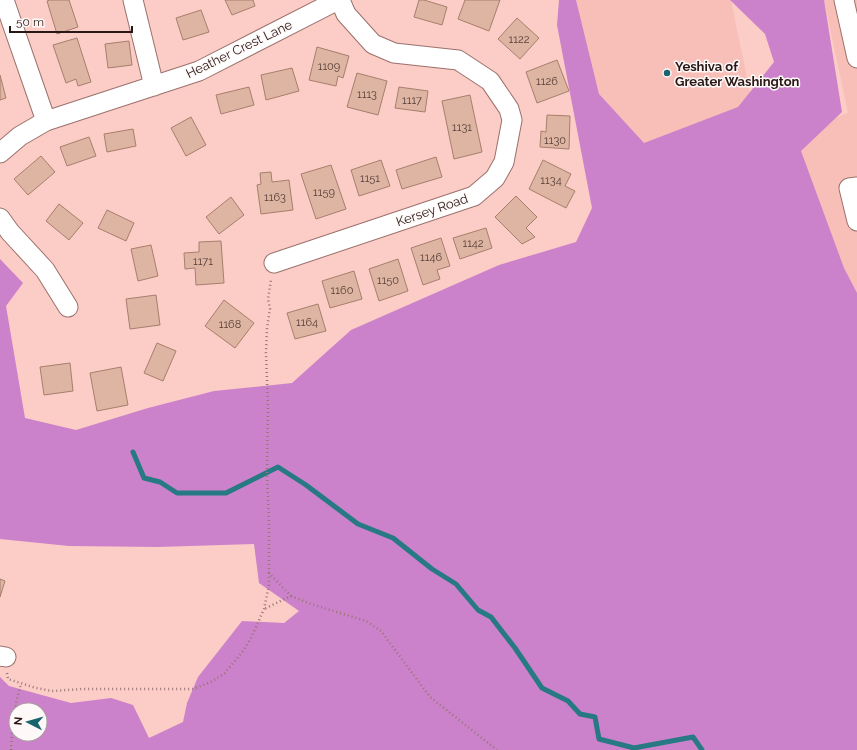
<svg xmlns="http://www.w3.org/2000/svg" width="857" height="750" viewBox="0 0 857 750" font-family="Raleway,sans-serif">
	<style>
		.built { fill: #f7bfb8 }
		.forest { fill: #cb82cb; fill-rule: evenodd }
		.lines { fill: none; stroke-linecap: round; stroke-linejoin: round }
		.stream { stroke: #277983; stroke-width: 5 }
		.building { fill: #deb5a2; stroke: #a67f6d }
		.minor-casing { stroke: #9b716c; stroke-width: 21 }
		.path { stroke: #977672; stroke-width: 2.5; stroke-dasharray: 1 3; stroke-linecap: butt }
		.minor { stroke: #fff; stroke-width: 19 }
		.poi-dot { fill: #18656e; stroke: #fef9f8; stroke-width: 1.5 }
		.labels { text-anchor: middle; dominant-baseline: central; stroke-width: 3; stroke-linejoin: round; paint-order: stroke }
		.number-label { font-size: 11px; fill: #563e38 }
		.street-label { font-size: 13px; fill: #281715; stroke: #fef9f8 }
		.poi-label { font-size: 13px; font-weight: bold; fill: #281715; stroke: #fef9f8; text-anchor: start }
	</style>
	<rect width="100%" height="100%" fill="#fcccc6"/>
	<path class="built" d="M 566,0 L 731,0 L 761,147 L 848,113 L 824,0 L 857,0 L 857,344 L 625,198 Z"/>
	<path class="forest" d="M 559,0 L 576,0 L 599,94 L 644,143 L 738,107 L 774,62 L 765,34 L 730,0 L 824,0 L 842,112 L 801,151 L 844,268 L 857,293 L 857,750 L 0,750 L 0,677 L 9,686 L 71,703 L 111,698 L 133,705 L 149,738 L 183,722 L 187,703 L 198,677 L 242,621 L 284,623 L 299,611 L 259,583 L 254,544 L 158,547 L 69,546 L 0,539 L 0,259 L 23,283 L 6,306 L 25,418 L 76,430 L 148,408 L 214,391 L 292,383 L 351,330 L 499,265 L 576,242 L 592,208 L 557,25 ZM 16,710 L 40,710 L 40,734 L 16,734 Z"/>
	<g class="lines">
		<path class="stream" d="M 133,452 L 144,478 L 160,482 L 177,493 L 226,493 L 278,467 L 306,485 L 358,524 L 393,538 L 432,569 L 456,584 L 478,610 L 491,617 L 515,648 L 542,688 L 568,701 L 580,714 L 595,717 L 599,739 L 634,748 L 693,737 L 702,750"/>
	</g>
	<path class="building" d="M 50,0 L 69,0 L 78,27 L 57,34 L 47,1 Z
		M 225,0 L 253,0 L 255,6 L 232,15 Z
		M 419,0 L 424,0 L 447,7 L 442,25 L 414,17 Z
		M 465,0 L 500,0 L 489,31 L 458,19 Z
		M 201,10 L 209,32 L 183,40 L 176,18 Z
		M 517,18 L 539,38 L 520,59 L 498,39 Z
		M 77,38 L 91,82 L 78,86 L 76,79 L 66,83 L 53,45 Z
		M 129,41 L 132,65 L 108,68 L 105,44 Z
		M 317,47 L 349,56 L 343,78 L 338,76 L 336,86 L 309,80 Z
		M 557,60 L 569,91 L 537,103 L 526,72 Z
		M 292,68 L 299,91 L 266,100 L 261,75 Z
		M 357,73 L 387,81 L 378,115 L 347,107 Z
		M 0,75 L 6,98 L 0,100 Z
		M 249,87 L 254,105 L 221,114 L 216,95 Z
		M 399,87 L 428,91 L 425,112 L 395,108 Z
		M 470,95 L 482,152 L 454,159 L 442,101 Z
		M 547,115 L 570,116 L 569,149 L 540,147 L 541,131 L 546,132 Z
		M 191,117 L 206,145 L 186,156 L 171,128 Z
		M 133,129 L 136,146 L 107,152 L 104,134 Z
		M 89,137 L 96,156 L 67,166 L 60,147 Z
		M 41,156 L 55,172 L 28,195 L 14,179 Z
		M 436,157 L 442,177 L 402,189 L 396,170 Z
		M 381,160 L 390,186 L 359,196 L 351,170 Z
		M 543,160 L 571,174 L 565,186 L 575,191 L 566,208 L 529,189 Z
		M 331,165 L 346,209 L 316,219 L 301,174 Z
		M 271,172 L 272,182 L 289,180 L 293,210 L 261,214 L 257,185 L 261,184 L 260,173 Z
		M 516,196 L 537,217 L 526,228 L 535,237 L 522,244 L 495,217 Z
		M 231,197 L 244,215 L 219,234 L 206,217 Z
		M 59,204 L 83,223 L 69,240 L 46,221 Z
		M 107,210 L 134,223 L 126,241 L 98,228 Z
		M 486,228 L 492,248 L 460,259 L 453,238 Z
		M 441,238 L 450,266 L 437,270 L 440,279 L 423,285 L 411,248 Z
		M 221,241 L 224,283 L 196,285 L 195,268 L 185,269 L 184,253 L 199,252 L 199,242 Z
		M 151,245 L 158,276 L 138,281 L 131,249 Z
		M 398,259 L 408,291 L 379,301 L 369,269 Z
		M 354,271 L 362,299 L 330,308 L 322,281 Z
		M 156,295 L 160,325 L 130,329 L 126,299 Z
		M 224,300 L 254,323 L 235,348 L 205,326 Z
		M 318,304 L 326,331 L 295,339 L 287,313 Z
		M 157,343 L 176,351 L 163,381 L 144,373 Z
		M 70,363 L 73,391 L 44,395 L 40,367 Z
		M 121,367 L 128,405 L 97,411 L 90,373 Z
		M 0,579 L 5,581 L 0,597 Z"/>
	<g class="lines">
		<g class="minor-casing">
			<path id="minor" d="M 4,0 L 46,121
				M 133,0 L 154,86
				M 844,0 L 857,58
				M 0,153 L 20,136 L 46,121 L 199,71 L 338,0
				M 857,187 L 849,188 L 857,221
				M 0,218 L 10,232 L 45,270 L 68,307
				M 274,263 L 474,196 L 495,178 L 504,162 L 512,120 L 509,109 L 490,81 L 458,60 L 394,53 L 373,44 L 346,14 L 340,0
				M 0,656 L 6,657"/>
		</g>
		<path class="path" d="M 269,573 L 269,523 L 267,473 L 268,408 L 266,353 L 267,328 L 270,309 L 268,299 L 271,280
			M 291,596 L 311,604 L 366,621 L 381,631 L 430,697 L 497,750
			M 7,673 L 8,679 L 36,688 L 52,691 L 82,689 L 193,689 L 211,682 L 225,673 L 243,651 L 251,638 L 264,609 L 269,585 L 269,573 L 291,596 L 264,609
			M 11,750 L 13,716 L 21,683"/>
		<use href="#minor" class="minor"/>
	</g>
	<circle class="poi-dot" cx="667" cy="73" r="4"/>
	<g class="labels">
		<g class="number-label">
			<text x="519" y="39">1122</text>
			<text x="329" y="66">1109</text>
			<text x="547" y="81">1126</text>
			<text x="367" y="94">1113</text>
			<text x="412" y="100">1117</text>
			<text x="462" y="127">1131</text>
			<text x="555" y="140">1130</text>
			<text x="370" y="178">1151</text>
			<text x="551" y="180">1134</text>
			<text x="324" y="192">1159</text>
			<text x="275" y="197">1163</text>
			<text x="473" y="243">1142</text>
			<text x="431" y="257">1146</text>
			<text x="203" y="261">1171</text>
			<text x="388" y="280">1150</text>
			<text x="342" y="290">1160</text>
			<text x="307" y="322">1164</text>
			<text x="230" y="324">1168</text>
		</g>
		<g class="street-label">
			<text transform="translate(239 49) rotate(-26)">Heather Crest Lane</text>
			<text transform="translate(432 210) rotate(-19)">Kersey Road</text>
		</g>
		<g class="poi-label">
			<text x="675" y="66">Yeshiva of<tspan x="675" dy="15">Greater Washington</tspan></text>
		</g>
	</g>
	<g transform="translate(28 722) rotate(276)"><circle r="19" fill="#fef9f8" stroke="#a89f9d"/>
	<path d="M0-3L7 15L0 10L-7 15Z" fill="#18656e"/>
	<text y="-6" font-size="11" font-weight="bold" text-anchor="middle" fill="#281715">N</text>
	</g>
	<path d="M10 26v6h122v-6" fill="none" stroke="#281715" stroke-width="2"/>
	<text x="16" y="26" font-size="12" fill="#281715" stroke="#fef9f8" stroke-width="3" paint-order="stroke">50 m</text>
</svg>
